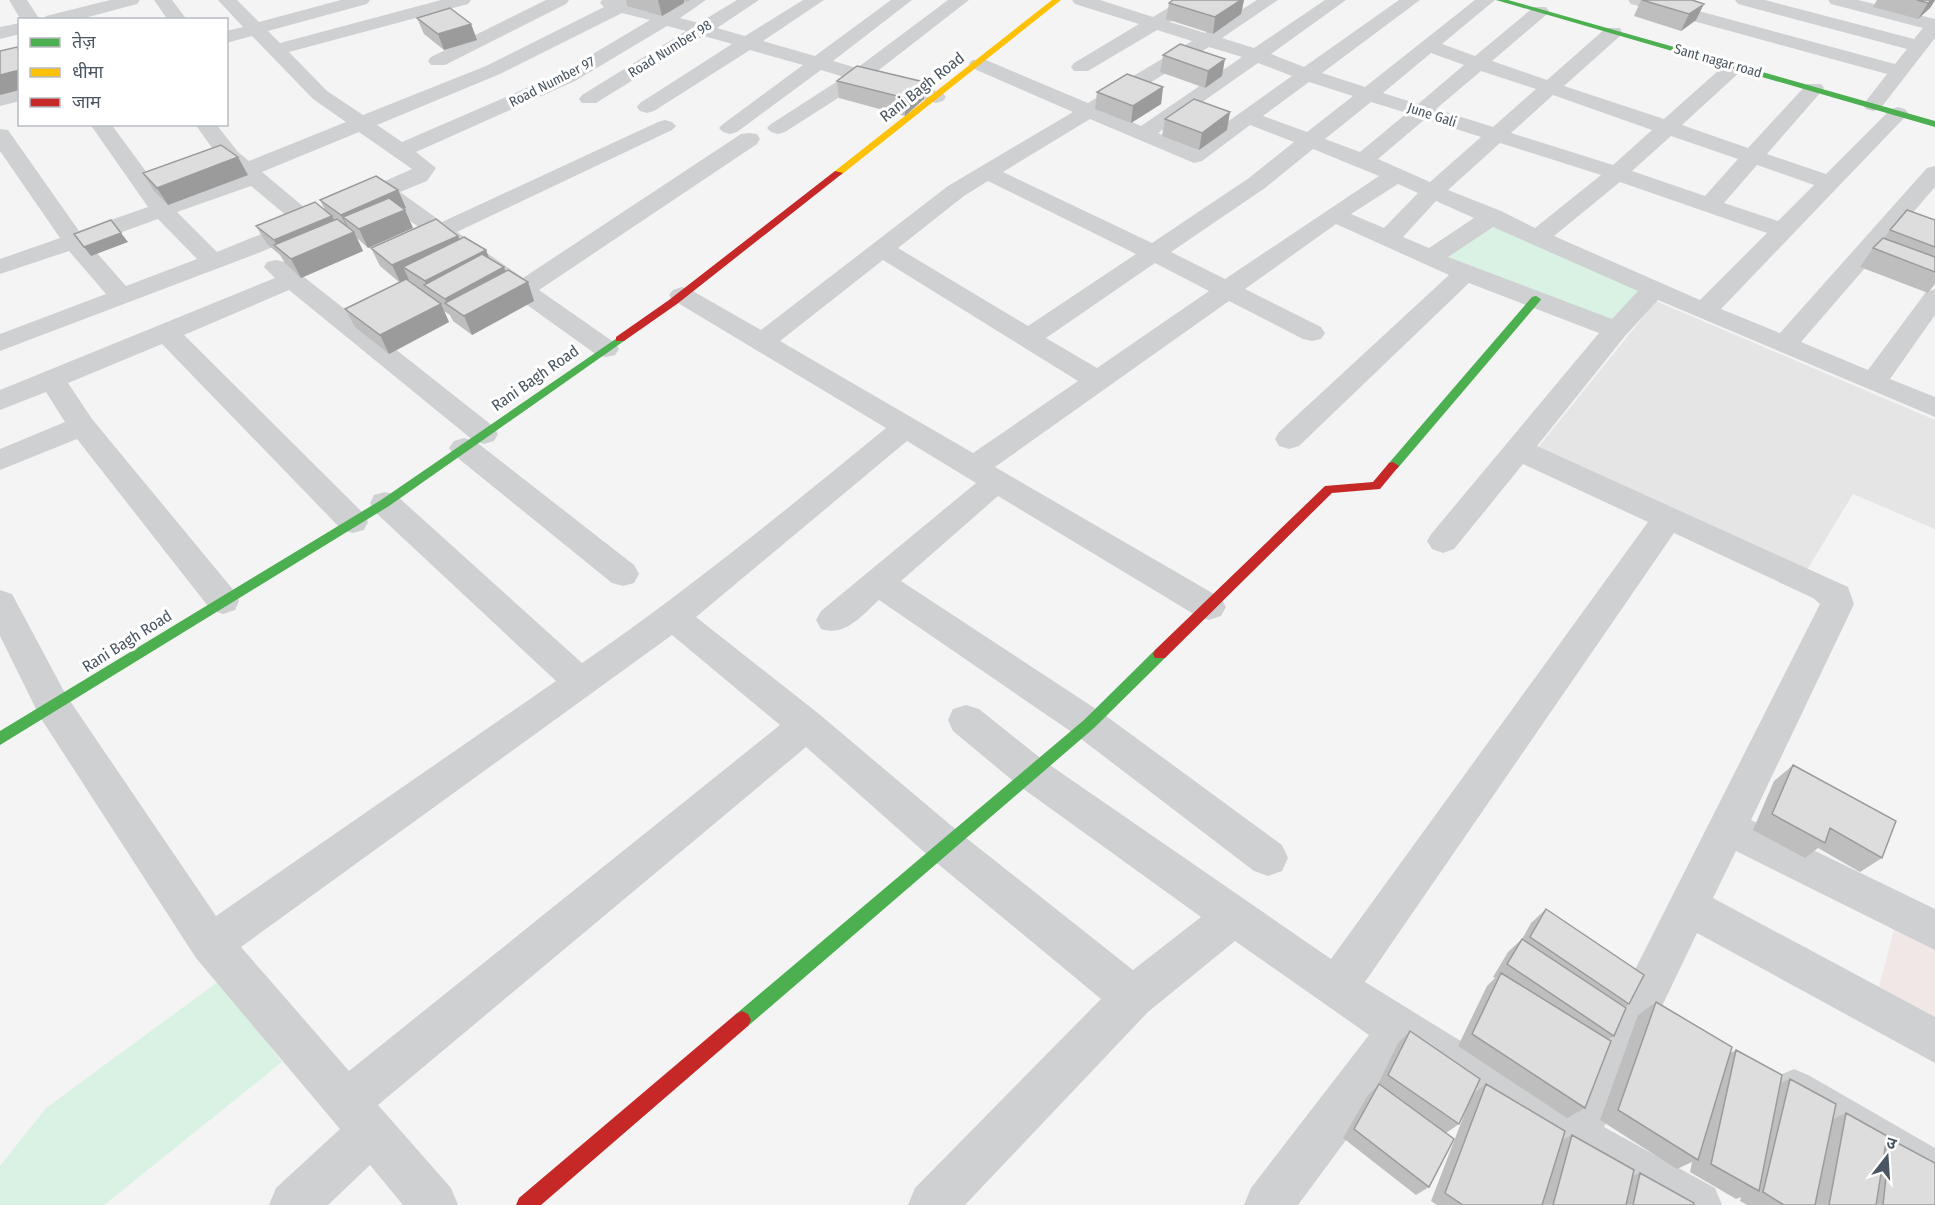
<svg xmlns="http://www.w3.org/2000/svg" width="1935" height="1205" viewBox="0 0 1935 1205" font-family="'Fira Sans Condensed','Noto Sans Devanagari',sans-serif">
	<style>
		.education { fill: #e6e5e6 }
		.medical { fill: #f1e7e6 }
		.green { fill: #d9f2e3 }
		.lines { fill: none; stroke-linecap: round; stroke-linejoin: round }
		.street { fill: #ced0d2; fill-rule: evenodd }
		.fast { fill: #4caf50; fill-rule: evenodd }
		.slow { fill: #ffc107; fill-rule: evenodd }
		.jam { fill: #c62828; fill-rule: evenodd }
		.wall { fill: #bebebf }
		.shaded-wall { fill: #9b9b9b }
		.building { fill: #ddddde; stroke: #9b9b9b; stroke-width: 1.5 }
		.labels { text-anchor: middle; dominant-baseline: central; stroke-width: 6; stroke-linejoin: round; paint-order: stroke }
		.far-street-label { font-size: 14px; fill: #4a5661; stroke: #fff }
		.street-label { font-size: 16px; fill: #4a5661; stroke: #fff }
	</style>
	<rect width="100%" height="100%" fill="#f4f4f4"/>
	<path class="education" d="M 1656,301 L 1935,420 L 1935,529 L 1853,494 L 1807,570 L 1536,450 Z"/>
	<path class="medical" d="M 1897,917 L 1935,935 L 1935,1031 L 1876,1000 Z"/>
	<path class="green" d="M 1496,220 L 1647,287 L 1610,325 L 1439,258 Z
		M 219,981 L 282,1062 L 104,1205 L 0,1205 L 0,1166 L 46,1108 Z"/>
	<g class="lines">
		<path class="street" d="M 9,0 L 27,0 L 40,20 L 21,20 Z
			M 110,0 L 140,0 L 137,4 L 77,20 L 44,20 L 46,16 Z
			M 154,0 L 172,0 L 187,20 L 168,20 Z
			M 218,0 L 237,0 L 259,22 L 341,0 L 370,0 L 367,4 L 268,31 L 280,43 L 441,0 L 471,0 L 468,4 L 289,52 L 327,91 L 363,115 L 486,66 L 604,7 L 600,3 L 602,0 L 642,0 L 637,5 L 663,13 L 684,0 L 706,0 L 680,18 L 699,23 L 737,0 L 759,0 L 717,28 L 745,36 L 803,0 L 824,0 L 763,41 L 815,56 L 891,0 L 912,0 L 833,61 L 857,68 L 948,0 L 969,0 L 875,73 L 943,93 L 946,97 L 943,101 L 936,103 L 863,82 L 785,132 L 778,134 L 771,132 L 767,128 L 771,124 L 844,77 L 821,70 L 737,132 L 730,134 L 723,132 L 719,128 L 723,124 L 803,65 L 750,50 L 654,111 L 647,113 L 640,111 L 637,107 L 640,103 L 732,44 L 704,36 L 596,103 L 582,103 L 579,99 L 582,95 L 686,31 L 667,26 L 575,81 L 416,152 L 436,168 L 427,181 L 400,192 L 442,222 L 658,122 L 665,120 L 672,122 L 676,126 L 672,130 L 457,232 L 523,278 L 741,134 L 749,133 L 757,134 L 760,139 L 757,144 L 539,290 L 615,343 L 619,349 L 615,355 L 606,357 L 597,355 L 381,200 L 353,211 L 345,209 L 341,204 L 345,199 L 412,169 L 359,132 L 262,172 L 317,218 L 321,223 L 317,228 L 261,252 L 0,351 L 0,334 L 106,294 L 69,251 L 0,274 L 0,259 L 60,238 L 0,151 L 0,129 L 8,130 L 79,231 L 148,207 L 90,124 L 111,124 L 167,200 L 238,175 L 222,162 L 195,124 L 216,124 L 238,152 L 249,161 L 346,122 L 313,99 L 252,36 L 226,43 L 226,31 L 243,27 ZM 622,13 L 650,20 L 561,73 L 402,142 L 377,125 L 500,74 ZM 251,186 L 293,221 L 217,252 L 177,212 ZM 158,219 L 197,259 L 126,286 L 89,244 Z
			M 546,0 L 569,0 L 566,4 L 445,65 L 431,65 L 428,61 L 431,57 Z
			M 1072,0 L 1100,0 L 1153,17 L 1181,0 L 1203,0 L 1170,22 L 1205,33 L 1257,0 L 1278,0 L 1222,38 L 1254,48 L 1325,0 L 1346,0 L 1271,54 L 1304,67 L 1399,0 L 1420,0 L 1322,73 L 1365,87 L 1475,0 L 1495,0 L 1442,44 L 1475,56 L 1534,7 L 1546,7 L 1549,11 L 1546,15 L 1492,61 L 1547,80 L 1606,28 L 1620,28 L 1622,32 L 1620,36 L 1564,86 L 1664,119 L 1728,62 L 1742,62 L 1745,66 L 1742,70 L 1682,125 L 1748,148 L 1807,84 L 1821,84 L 1824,88 L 1821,92 L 1767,154 L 1826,174 L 1891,109 L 1898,107 L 1905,109 L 1908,113 L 1905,117 L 1721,309 L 1780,333 L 1927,168 L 1935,166 L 1935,187 L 1801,342 L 1868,370 L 1926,292 L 1935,289 L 1935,315 L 1890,379 L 1935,397 L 1935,417 L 1658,300 L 1625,336 L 1537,446 L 1848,587 L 1854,604 L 1751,820 L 1935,909 L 1935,950 L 1736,851 L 1713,898 L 1935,1017 L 1935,1063 L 1697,933 L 1604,1127 L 1715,1188 L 1722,1205 L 1651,1205 L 1559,1153 L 1406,1059 L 1298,1205 L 1244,1205 L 1251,1188 L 1369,1035 L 1235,941 L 1148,1012 L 965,1205 L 908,1205 L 915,1188 L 1101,999 L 932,859 L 806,747 L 378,1105 L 451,1188 L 458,1205 L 403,1205 L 370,1165 L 328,1205 L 269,1205 L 276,1188 L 340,1129 L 196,958 L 40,717 L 0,636 L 0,590 L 12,594 L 66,695 L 216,916 L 556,681 L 374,511 L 370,503 L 374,495 L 385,492 L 396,495 L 582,663 C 688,590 786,510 886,428 L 673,300 L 669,295 L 673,290 L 682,287 L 691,290 L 761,330 L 948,186 L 1073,112 L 972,68 L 969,64 L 972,60 L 986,60 L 1088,103 L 1192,41 L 1157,30 L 1088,71 L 1074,71 L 1071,67 L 1074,63 L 1139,24 L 1075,4 ZM 1209,47 L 1242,57 L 1141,126 L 1105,110 ZM 1431,53 L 1464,65 L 1418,104 L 1383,93 ZM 1258,63 L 1292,76 L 1192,147 L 1158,133 ZM 1481,71 L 1536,89 L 1493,127 L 1436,109 ZM 1309,82 L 1353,96 L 1307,132 L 1263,116 ZM 1553,95 L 1652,130 L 1613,165 L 1511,133 ZM 1371,102 L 1407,113 L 1360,152 L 1325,139 ZM 1090,119 L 1194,163 L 1202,161 L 1250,125 L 1294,142 L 1249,178 L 1152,243 L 1003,172 ZM 1425,119 L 1481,137 L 1430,182 L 1378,159 ZM 1671,136 L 1738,159 L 1705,196 L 1632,171 ZM 1500,143 L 1601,175 L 1535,228 L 1501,211 L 1448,190 ZM 1313,149 L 1379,176 L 1225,279 L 1171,252 L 1265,188 ZM 1757,165 L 1814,185 L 1778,221 L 1724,203 ZM 988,181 L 1136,254 L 1028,326 L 898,248 L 964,196 ZM 1620,182 L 1767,233 L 1700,300 L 1554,236 ZM 1398,184 L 1418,193 L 1384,228 L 1351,214 ZM 1436,201 L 1474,218 L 1429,248 L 1403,237 ZM 1336,224 L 1449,275 L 1279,432 L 1275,439 L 1279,446 L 1289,449 L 1299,446 L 1469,283 L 1599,333 L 1432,533 L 1427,541 L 1432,549 L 1443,553 L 1454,549 L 1523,464 L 1648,522 L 1331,959 L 1044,761 L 979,709 L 966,705 L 953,709 L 948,720 L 953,731 L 1018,785 L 1201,917 L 1133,970 L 960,833 L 819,714 L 696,617 L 907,441 L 976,483 L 821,611 L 816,620 L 821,629 C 846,637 862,615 879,600 L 1076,735 L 1254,871 L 1268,876 L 1282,871 L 1288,858 L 1282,845 L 1102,713 L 901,581 L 998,496 L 1197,616 L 1209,620 L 1221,616 L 1226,607 L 1221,598 L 995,467 L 1229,301 L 1303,339 L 1312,341 L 1321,339 L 1325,333 L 1321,327 L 1245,289 ZM 1493,227 L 1638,291 L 1612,319 L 1448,257 ZM 883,260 L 1078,381 L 973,453 L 780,341 ZM 1155,263 L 1209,291 L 1097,368 L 1046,338 ZM 1674,533 L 1813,598 L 1820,604 L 1566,1106 L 1365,982 ZM 672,635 L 780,725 L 349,1071 L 241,947 Z
			M 1628,0 L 1658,0 L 1895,64 L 1907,49 L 1738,4 L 1735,0 L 1765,0 L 1914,39 L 1923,28 L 1831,4 L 1828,0 L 1858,0 L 1935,19 L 1935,38 L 1880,109 L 1873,111 L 1866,109 L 1863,105 L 1887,74 L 1631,4 Z
			M 20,23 L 20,34 L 0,39 L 0,27 Z
			M 20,88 L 20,101 L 0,106 L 0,93 Z
			M 276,260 L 285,262 L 494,427 L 498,434 L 494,441 L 484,444 L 475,441 L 634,565 L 639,574 L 634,583 L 623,586 L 612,583 L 454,455 L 449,448 L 454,441 L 464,438 L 474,441 L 289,290 L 184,335 L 364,514 L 368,522 L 364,530 L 353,533 L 342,530 L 162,344 L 68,383 L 92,419 L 235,592 L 239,601 L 235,610 L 223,614 L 211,610 L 77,439 L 0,470 L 0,449 L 65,422 L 46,392 L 0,410 L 0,390 L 275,278 L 264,267 L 267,262 Z
			M 1794,1069 L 1810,1076 L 1935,1148 L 1935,1198 L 1918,1191 L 1778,1108 L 1771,1092 L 1778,1076 Z"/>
		<path class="fast" d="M 1496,0 L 1508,0 L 1935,121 L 1935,127 Z
			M 1536,296 L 1541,299 L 1540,301 L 1397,469 L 1389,469 L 1387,466 L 1389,463 L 1532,297 Z
			M 620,336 L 625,339 L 624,341 L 389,506 L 0,745 L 0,731 L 381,500 Z
			M 1160,648 L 1165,650 L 1167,654 L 1165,658 L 1094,728 L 748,1026 L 742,1029 L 736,1026 L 733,1020 L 736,1014 L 1084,720 L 1155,650 Z"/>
		<path class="slow" d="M 1052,0 L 1061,0 L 841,175 L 835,175 L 835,171 Z"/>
		<path class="jam" d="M 835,171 L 843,173 L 677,304 L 624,341 L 616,341 L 616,337 L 669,300 Z
			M 1393,462 L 1399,466 L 1380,489 L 1332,493 L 1165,658 L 1155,658 L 1153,654 L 1155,650 L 1325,486 L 1373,482 L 1389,463 Z
			M 742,1011 L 748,1014 L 751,1020 L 748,1026 L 541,1205 L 516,1205 L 519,1198 L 736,1014 Z"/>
	</g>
	<path class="wall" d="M 626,0 L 690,0 L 687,2 L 684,1 L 684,3 L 662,16 L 627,6 Z
		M 1173,0 L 1244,0 L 1241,14 L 1213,34 L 1166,19 L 1169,3 Z
		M 1641,0 L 1692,0 L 1696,20 L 1681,31 L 1634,16 Z
		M 1877,0 L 1935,0 L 1930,8 L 1918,19 L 1873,7 Z
		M 417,18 L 471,24 L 477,40 L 444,50 L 424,34 Z
		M 1180,44 L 1222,76 L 1205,88 L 1160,72 L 1163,55 Z
		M 837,81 L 924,82 L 924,99 L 905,116 L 839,98 Z
		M 1163,87 L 1161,104 L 1131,123 L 1095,109 L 1097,92 Z
		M 1165,119 L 1227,130 L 1199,150 L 1162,136 Z
		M 143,173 L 248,175 L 168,205 L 154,191 Z
		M 398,190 L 406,208 L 403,209 L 413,228 L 368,248 L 357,238 L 363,251 L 301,278 L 285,263 L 280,255 L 267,244 L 256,226 L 325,210 L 320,200 Z
		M 1935,220 L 1935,284 L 1928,293 L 1860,267 L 1873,248 L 1884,238 L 1890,230 Z
		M 460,239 L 486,250 L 489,258 L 505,271 L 528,282 L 534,301 L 472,335 L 453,321 L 450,315 L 444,311 L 449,322 L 389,354 L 355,327 L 345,309 L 399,282 L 380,266 L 371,248 Z
		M 1793,765 L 1882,858 L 1860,872 L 1818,848 L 1805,858 L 1753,830 L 1774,781 Z
		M 1546,909 L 1629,1004 L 1625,1007 L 1614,1036 L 1608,1039 L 1585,1108 L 1567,1118 L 1458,1046 L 1487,986 L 1495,978 L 1493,977 L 1508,952 L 1522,939 L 1531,923 Z
		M 1656,1002 L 1730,1053 L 1736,1050 L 1780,1083 L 1790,1079 L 1833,1119 L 1846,1113 L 1887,1140 L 1890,1139 L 1935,1205 L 1747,1205 L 1740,1201 L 1741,1197 L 1736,1199 L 1690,1172 L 1692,1162 L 1677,1169 L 1600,1120 L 1638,1015 Z
		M 1410,1031 L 1474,1093 L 1486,1084 L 1562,1140 L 1572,1135 L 1633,1176 L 1640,1173 L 1693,1205 L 1437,1205 L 1431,1201 L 1466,1110 L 1459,1124 L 1446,1133 L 1429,1187 L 1416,1195 L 1343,1138 L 1368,1095 L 1377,1086 L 1398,1043 Z"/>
	<path class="shaded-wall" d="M 658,0 L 684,0 L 684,3 L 662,16 Z
		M 1241,0 L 1244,0 L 1241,14 L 1213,34 L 1215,17 Z
		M 1932,0 L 1935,0 L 1930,8 L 1918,19 L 1928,3 Z
		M 1704,4 L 1696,20 L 1681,31 L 1689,14 Z
		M 471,24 L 477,40 L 444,50 L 438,34 Z
		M 1225,59 L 1222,76 L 1205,88 L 1208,71 Z
		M 20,70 L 20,90 L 0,95 L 0,75 Z
		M 924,82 L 924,99 L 905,116 L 905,98 Z
		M 1163,87 L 1161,104 L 1131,123 L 1133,106 Z
		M 1230,112 L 1227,130 L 1199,150 L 1202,133 Z
		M 238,157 L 248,175 L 168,205 L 157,188 Z
		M 398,190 L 406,208 L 359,229 L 343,217 L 351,233 L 350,233 L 341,215 Z
		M 405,210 L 413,228 L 368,248 L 359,229 Z
		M 332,216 L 341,234 L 278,248 L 274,240 Z
		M 354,232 L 363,251 L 301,278 L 291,259 Z
		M 121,233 L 128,242 L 91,256 L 84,247 Z
		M 458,236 L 466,254 L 403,267 L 409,280 L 401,284 L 392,265 Z
		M 486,250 L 493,269 L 427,287 L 425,281 Z
		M 504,267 L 511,285 L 447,305 L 445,299 Z
		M 528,282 L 534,301 L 472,335 L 464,316 Z
		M 441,304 L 449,322 L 389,354 L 380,335 Z"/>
	<path class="building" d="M 1173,0 L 1241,0 L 1215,17 L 1169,3 Z
		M 1642,0 L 1692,0 L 1704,4 L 1689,14 Z
		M 1917,0 L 1932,0 L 1928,3 Z
		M 450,8 L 471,24 L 438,34 L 417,18 Z
		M 1180,44 L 1225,59 L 1208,71 L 1163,55 Z
		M 17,47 L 20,52 L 20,70 L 0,75 L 0,51 Z
		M 857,66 L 924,82 L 905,98 L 837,81 Z
		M 1127,74 L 1163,87 L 1133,106 L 1097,92 Z
		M 1194,99 L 1230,112 L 1202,133 L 1165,119 Z
		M 221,145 L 238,157 L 157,188 L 143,173 Z
		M 376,176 L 398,190 L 341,215 L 320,200 Z
		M 389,198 L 405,210 L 359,229 L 343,217 Z
		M 315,202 L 332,216 L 274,240 L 256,226 Z
		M 1907,210 L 1935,220 L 1935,247 L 1890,230 Z
		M 337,219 L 354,232 L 291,259 L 274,245 Z
		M 436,219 L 458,236 L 392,265 L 371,248 Z
		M 111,220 L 121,233 L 84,247 L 74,234 Z
		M 464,237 L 486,250 L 425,281 L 403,267 Z
		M 1883,238 L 1935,257 L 1935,272 L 1873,248 Z
		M 482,254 L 504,267 L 445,299 L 424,285 Z
		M 508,270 L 528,282 L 464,316 L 445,303 Z
		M 406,279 L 441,304 L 380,335 L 345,309 Z
		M 1793,765 L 1896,821 L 1882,858 L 1830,828 L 1825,843 L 1772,814 Z
		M 1546,909 L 1644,975 L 1629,1004 L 1530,937 Z
		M 1522,939 L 1626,1008 L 1614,1036 L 1507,964 Z
		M 1501,973 L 1611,1041 L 1585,1108 L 1472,1034 Z
		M 1656,1002 L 1732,1047 L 1698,1160 L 1618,1110 Z
		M 1410,1031 L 1480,1079 L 1459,1124 L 1388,1075 Z
		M 1736,1050 L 1782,1075 L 1759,1191 L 1711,1164 Z
		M 1790,1079 L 1836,1104 L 1815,1205 L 1784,1205 L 1763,1192 Z
		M 1379,1084 L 1454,1139 L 1429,1187 L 1354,1129 Z
		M 1486,1084 L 1565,1131 L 1542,1205 L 1463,1205 L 1445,1193 Z
		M 1846,1113 L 1887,1136 L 1876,1205 L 1829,1205 Z
		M 1572,1135 L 1634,1170 L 1626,1205 L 1553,1205 Z
		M 1890,1139 L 1935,1163 L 1935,1205 L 1883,1205 Z
		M 1640,1173 L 1694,1203 L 1693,1205 L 1633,1205 Z"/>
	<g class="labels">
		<g class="far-street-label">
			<text transform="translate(670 49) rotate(-32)">Road Number 98</text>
			<text transform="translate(1718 61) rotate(16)">Sant nagar road</text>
			<text transform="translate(552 82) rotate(-27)">Road Number 97</text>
			<text transform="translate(1432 115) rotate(18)">June Gali</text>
		</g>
		<g class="street-label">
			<text transform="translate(922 87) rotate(-38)">Rani Bagh Road</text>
			<text transform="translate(535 378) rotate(-35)">Rani Bagh Road</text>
			<text transform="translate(127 641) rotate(-32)">Rani Bagh Road</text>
		</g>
	</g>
	<rect x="18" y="18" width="210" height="108" fill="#ffffff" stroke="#b7bbc0" stroke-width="1.5"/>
	<rect x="30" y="38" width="30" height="9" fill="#4caf50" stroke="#b7bbc0" stroke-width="1.5"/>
	<text x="72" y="48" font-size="18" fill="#4a5661">तेज़</text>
	<rect x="30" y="68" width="30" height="9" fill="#ffc107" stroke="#b7bbc0" stroke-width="1.5"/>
	<text x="72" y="78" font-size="18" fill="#4a5661">धीमा</text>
	<rect x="30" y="98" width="30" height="9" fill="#c62828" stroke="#b7bbc0" stroke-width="1.5"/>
	<text x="72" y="108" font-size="18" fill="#4a5661">जाम</text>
	<g transform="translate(1887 1157) rotate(17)" stroke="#ffffff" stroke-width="4.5" paint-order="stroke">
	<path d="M0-4.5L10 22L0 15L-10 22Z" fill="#4a5661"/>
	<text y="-9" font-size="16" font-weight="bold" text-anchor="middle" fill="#4a5661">उ</text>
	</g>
</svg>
